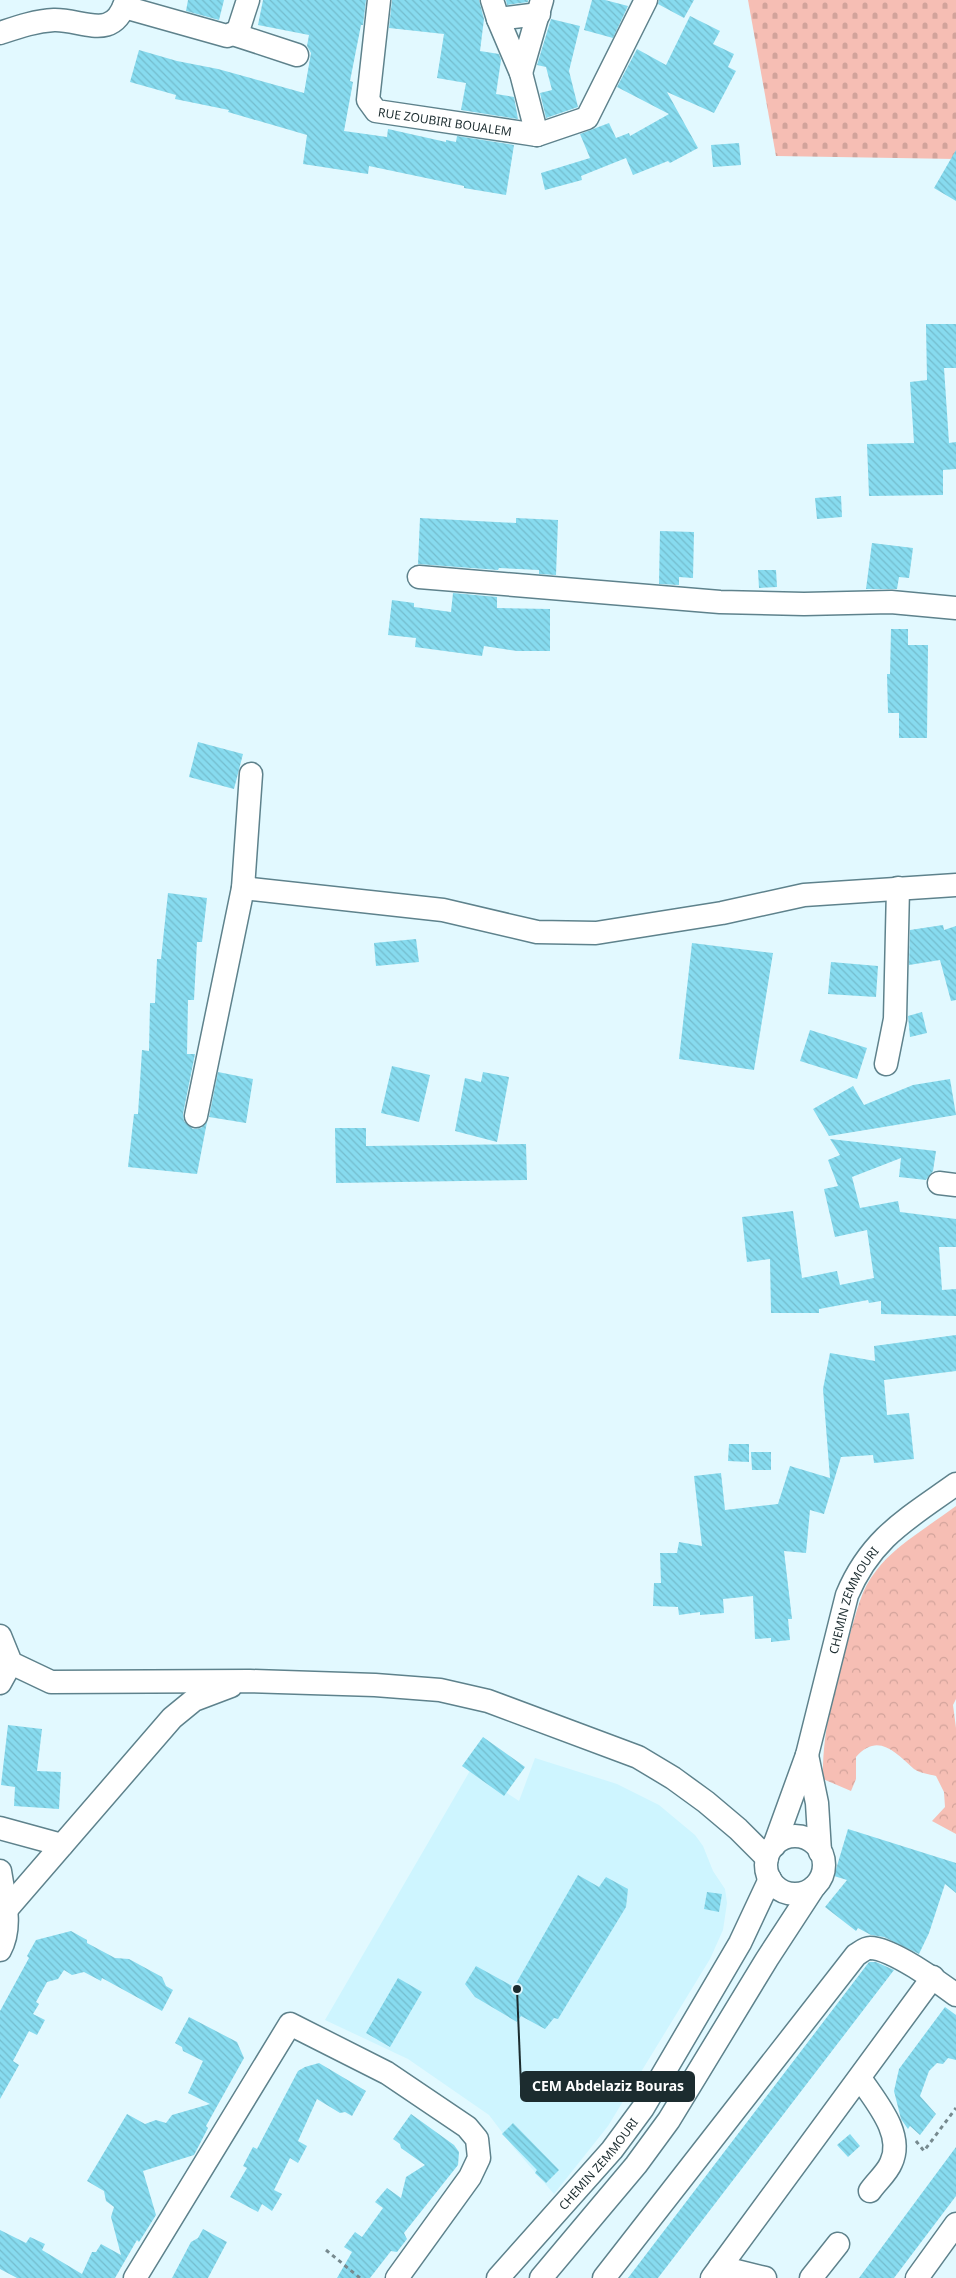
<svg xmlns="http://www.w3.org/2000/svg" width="956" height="2278" viewBox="0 0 956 2278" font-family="'Noto Sans',sans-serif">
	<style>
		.built { fill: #cef5ff }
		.forest { fill: url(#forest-crowns) }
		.cemetery { fill: url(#cemetery-stones) }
		.building { fill: url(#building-back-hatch) }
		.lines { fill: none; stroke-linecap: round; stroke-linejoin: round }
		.minor-casing { stroke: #5e828c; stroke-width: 25 }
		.path { stroke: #778a8f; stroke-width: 3; stroke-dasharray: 4 4; stroke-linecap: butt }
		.minor { stroke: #fff; stroke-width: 22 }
		.labels { text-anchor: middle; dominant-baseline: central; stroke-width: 5; stroke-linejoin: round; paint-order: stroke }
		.street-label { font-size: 12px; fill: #1c2c2f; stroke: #e2f9ff }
		.leader { fill: none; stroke: #1c2c2f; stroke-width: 2 }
		.callout-dot { fill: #1c2c2f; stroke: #e2f9ff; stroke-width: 2 }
		.callout { fill: #1c2c2f; stroke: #1c2c2f; stroke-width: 2 }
		.callout-label { font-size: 14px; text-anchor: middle; font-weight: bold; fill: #fff }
	</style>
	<defs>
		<pattern id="forest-crowns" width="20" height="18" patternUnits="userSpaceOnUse" patternTransform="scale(1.25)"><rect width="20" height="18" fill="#f6beb4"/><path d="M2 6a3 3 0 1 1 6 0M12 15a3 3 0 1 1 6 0" fill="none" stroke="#d2a39b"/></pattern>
		<pattern id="cemetery-stones" width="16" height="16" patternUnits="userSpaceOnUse" patternTransform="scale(1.25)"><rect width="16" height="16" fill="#f6beb4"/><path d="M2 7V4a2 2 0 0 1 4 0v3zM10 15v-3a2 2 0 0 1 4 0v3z" fill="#d2a39b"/></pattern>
		<pattern id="building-back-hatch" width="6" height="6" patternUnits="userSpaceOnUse" patternTransform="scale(1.25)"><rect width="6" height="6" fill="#87dbef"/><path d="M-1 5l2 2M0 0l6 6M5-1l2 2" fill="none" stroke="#74bccd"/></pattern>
	</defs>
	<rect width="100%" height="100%" fill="#e2f9ff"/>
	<path class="built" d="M 535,1758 L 617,1784 L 659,1805 L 695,1835 L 703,1846 L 713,1871 L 725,1889 L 727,1903 L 723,1930 L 710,1959 L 608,2126 L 554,2194 L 514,2148 L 489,2115 L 408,2059 L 325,2020 L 471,1769 L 519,1801 Z"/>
	<path class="forest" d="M 956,1506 L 956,1699 L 953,1705 L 956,1728 L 956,1834 L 932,1821 L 945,1807 L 944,1792 L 936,1776 C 929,1774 919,1773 914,1769 C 895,1752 878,1732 856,1757 L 856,1779 L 851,1791 L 823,1779 C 822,1729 836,1681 850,1634 C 857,1611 861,1589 876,1571 C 894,1546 931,1525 956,1506 Z"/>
	<path class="cemetery" d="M 748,0 L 956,0 L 956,159 L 776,156 Z"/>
	<path class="building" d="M 188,0 L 224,0 L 219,20 L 186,11 Z
		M 263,0 L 366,0 L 363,25 L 361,25 L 350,81 L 353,82 L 344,131 L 387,137 L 388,129 L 446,142 L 446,140 L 456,142 L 457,136 L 514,145 L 506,195 L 464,188 L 464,186 L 369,166 L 368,174 L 303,164 L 307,135 L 228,112 L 229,110 L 175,99 L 176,95 L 130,82 L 139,50 L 177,61 L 218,69 L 304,93 L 311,53 L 307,46 L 309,35 L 258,25 Z
		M 392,0 L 479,0 L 484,19 L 480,51 L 499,54 L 501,60 L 496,94 L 514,97 L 518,119 L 461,110 L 466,83 L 437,78 L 444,34 L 389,28 Z
		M 506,0 L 528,0 L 528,2 L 507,5 Z
		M 592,0 L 605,0 L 628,6 L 613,38 L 584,30 Z
		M 659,0 L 694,0 L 684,18 L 658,4 Z
		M 690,16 L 720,31 L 713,44 L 734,54 L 728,67 L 736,71 L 714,113 L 667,92 L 698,148 L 670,163 L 668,161 L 633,175 L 626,158 L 581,176 L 582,180 L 545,190 L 541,173 L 590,158 L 580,134 L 609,123 L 616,138 L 629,133 L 630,136 L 669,114 L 617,87 L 637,49 L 666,65 Z
		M 551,19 L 580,26 L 569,71 L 578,107 L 546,118 L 540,93 L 552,90 L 546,67 L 537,65 Z
		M 739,143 L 741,165 L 713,167 L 711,145 Z
		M 956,150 L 956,201 L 934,188 Z
		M 926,324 L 956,324 L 956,368 L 944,368 L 949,443 L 956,442 L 956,469 L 943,470 L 943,495 L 869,496 L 867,444 L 914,443 L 910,382 L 927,380 Z
		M 841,496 L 842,517 L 817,519 L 815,498 Z
		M 420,518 L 516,523 L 516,518 L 558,520 L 556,575 L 539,574 L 539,570 L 499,568 L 498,570 L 418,564 Z
		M 660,531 L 694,532 L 693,578 L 679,577 L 679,585 L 659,584 Z
		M 872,543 L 913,548 L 909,578 L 899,577 L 897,589 L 866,589 Z
		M 758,570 L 776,570 L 777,587 L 759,588 Z
		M 453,593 L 497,597 L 497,608 L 550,609 L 550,651 L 517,651 L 484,646 L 482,656 L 415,647 L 416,638 L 388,635 L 392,600 L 414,603 L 414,607 L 451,612 Z
		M 891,629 L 908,629 L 908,645 L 928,645 L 927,738 L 899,738 L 899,713 L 888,713 L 887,674 L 890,674 Z
		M 198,742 L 243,754 L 234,789 L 189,777 Z
		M 168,893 L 207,898 L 202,942 L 197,942 L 194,1000 L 188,1000 L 187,1054 L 195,1054 L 183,1114 L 184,1121 L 193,1129 L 201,1128 L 207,1122 L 197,1174 L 128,1167 L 134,1114 L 138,1114 L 142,1050 L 149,1051 L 150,1003 L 155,1003 L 157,959 L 161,959 Z
		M 943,925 L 944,930 L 956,926 L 956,1000 L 951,1001 L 940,960 L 909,965 L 910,930 Z
		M 416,939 L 419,962 L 376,966 L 374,943 Z
		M 692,943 L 773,953 L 754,1070 L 679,1059 Z
		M 831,962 L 878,966 L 876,997 L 828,994 Z
		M 922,1012 L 927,1033 L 910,1037 L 908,1016 Z
		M 810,1030 L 867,1048 L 857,1079 L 800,1061 Z
		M 392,1066 L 430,1075 L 419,1122 L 381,1113 Z
		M 218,1072 L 253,1079 L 246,1123 L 209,1117 Z
		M 483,1072 L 509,1077 L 497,1142 L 455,1131 L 465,1078 L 481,1082 Z
		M 950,1079 L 956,1115 L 829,1136 L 813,1109 L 853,1086 L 864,1105 L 913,1085 Z
		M 335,1128 L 366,1128 L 366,1146 L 526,1144 L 527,1180 L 336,1183 Z
		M 830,1139 L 936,1151 L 933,1171 L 926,1180 L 899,1177 L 901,1158 L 852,1177 L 860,1208 L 898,1201 L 900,1212 L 956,1219 L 956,1247 L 939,1247 L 942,1290 L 956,1289 L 956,1316 L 881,1314 L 881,1301 L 869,1303 L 868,1300 L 819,1309 L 819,1313 L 771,1313 L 770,1259 L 747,1262 L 742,1217 L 793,1211 L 802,1278 L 837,1271 L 840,1285 L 874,1278 L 867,1230 L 835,1237 L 824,1189 L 838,1186 L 828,1160 L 840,1155 Z
		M 956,1335 L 956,1371 L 884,1380 L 887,1415 L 909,1413 L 914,1459 L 874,1463 L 873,1455 L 841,1457 L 824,1514 L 810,1510 L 806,1553 L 784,1551 L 792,1619 L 788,1619 L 790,1640 L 771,1642 L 771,1638 L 755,1639 L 753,1596 L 723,1599 L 724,1613 L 700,1615 L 700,1612 L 679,1615 L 678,1607 L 653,1606 L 654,1583 L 661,1583 L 660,1553 L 677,1553 L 679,1542 L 702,1546 L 694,1476 L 721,1473 L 725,1510 L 778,1504 L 790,1466 L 830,1478 L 823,1389 L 830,1353 L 875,1361 L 874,1346 Z
		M 729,1444 L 749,1444 L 749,1462 L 728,1461 Z
		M 751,1452 L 771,1452 L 771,1470 L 752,1470 Z
		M 8,1725 L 42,1729 L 37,1771 L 61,1772 L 59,1809 L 14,1806 L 15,1787 L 1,1785 Z
		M 483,1737 L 525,1767 L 504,1796 L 462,1766 Z
		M 848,1829 L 956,1863 L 956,1893 L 945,1884 L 929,1933 L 919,1954 L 884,1937 L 871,1935 L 858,1928 L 856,1931 L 825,1907 L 847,1880 L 834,1876 Z
		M 578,1875 L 599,1887 L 606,1877 L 628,1889 L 626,1907 L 558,2019 L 554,2018 L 545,2029 L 521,2016 L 517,2022 L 475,1997 L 465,1984 L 476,1966 L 514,1987 Z
		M 707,1892 L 722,1894 L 719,1912 L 704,1909 Z
		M 71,1931 L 87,1940 L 87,1943 L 115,1958 L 129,1959 L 162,1977 L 166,1986 L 173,1990 L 162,2011 L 102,1978 L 101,1981 L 84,1972 L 72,1975 L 64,1970 L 58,1979 L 47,1982 L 36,2002 L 39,2004 L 33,2014 L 45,2020 L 37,2035 L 29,2031 L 13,2061 L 19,2065 L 0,2099 L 0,2011 L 29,1958 L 27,1956 L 36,1940 Z
		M 869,1962 L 876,1962 L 894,1970 L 658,2278 L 628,2278 Z
		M 398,1978 L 422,1992 L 390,2047 L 366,2033 Z
		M 945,2007 L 956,2015 L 956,2060 L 948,2058 L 943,2064 L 937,2063 L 929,2071 L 920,2096 L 936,2114 L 920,2135 L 910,2126 L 908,2129 L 901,2119 L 894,2091 L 899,2069 Z
		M 189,2017 L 237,2042 L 244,2058 L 206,2126 L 208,2128 L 194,2155 L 143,2171 L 156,2215 L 139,2242 L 137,2240 L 115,2278 L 17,2278 L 0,2269 L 0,2230 L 26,2243 L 30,2237 L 45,2244 L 42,2250 L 82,2274 L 92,2252 L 96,2252 L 101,2244 L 121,2255 L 111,2217 L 114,2207 L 106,2201 L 104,2191 L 87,2181 L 127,2114 L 145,2124 L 156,2120 L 166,2123 L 172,2115 L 210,2104 L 188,2093 L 203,2061 L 183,2051 L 182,2047 L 175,2043 Z
		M 319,2063 L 366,2091 L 352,2116 L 345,2112 L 340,2113 L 317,2099 L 298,2141 L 307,2146 L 298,2163 L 290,2158 L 274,2190 L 282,2194 L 272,2211 L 262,2204 L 258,2212 L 230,2197 L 247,2168 L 243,2166 L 253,2147 L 257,2149 L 298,2071 L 305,2067 Z
		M 411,2114 L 454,2145 L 459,2152 L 458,2165 L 404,2233 L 407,2239 L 397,2252 L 391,2251 L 370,2278 L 337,2278 L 352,2252 L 344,2247 L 355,2232 L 362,2237 L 383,2208 L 375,2202 L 387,2188 L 401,2198 L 406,2177 L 425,2165 L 401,2148 L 400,2144 L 393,2139 Z
		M 513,2123 L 559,2170 L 546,2183 L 535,2173 L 537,2170 L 502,2134 Z
		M 850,2134 L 860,2146 L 848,2157 L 837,2145 Z
		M 956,2147 L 956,2196 L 894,2278 L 859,2278 Z
		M 203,2229 L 227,2242 L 208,2278 L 172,2278 L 191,2242 L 198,2238 Z"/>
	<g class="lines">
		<g class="minor-casing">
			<g id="minor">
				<path id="s1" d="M 379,0 L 368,100 L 376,111 L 537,135"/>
				<path d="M 492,0 L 498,19 L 521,73 L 537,135 L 587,118 L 646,0"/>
				<path d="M 124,7 L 227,36 L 238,31 L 248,0"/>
				<path d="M 498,19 L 539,14"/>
				<path d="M 0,33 C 18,27 35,21 54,20 C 82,19 114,43 126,0"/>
				<path d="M 233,34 L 297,55"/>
				<path d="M 521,73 L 542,0"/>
				<path d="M 419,577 L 720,602 L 804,604 L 891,602 L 956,608"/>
				<path d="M 243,888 L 443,910 L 537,932 L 596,933 L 722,913 L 804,895 L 956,885"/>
				<path d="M 886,1064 L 895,1019 L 898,888"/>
				<path d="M 196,1116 L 243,888 L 251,774"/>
				<path d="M 939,1183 L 956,1185"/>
				<path d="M 0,1636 L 11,1663 L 51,1682 L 250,1681 L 375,1685 L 440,1690 L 488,1701 L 638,1757 L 673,1778 L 706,1802 L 738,1829 L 767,1858"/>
				<path d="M 0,1683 L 11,1663"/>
				<path d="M 807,1755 L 817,1803 L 820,1852"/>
				<path d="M 0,1828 L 62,1845"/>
				<circle cx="795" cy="1865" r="29"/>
				<path id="s2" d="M 774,1846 L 807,1755 L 847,1595 C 871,1538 907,1519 956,1484"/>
				<path d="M 0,1871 C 4,1897 13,1927 0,1950"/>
				<path d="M 0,1914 L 6,1910 L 172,1718 L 194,1700 L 231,1686"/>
				<path d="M 860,2078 C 875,2101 905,2134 891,2163 C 887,2173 876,2182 870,2191"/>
				<path d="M 720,2267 L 765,2278"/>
				<path d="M 135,2278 L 290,2024 L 387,2073 L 467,2127 L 477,2139 L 479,2158 L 470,2177 L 397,2278"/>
				<path id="s3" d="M 498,2278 L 612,2150 L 643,2108 L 740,1943 L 770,1879"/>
				<path d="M 541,2278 L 636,2165 L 669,2120 L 767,1959 L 814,1887"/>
				<path d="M 604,2278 L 856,1955 C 861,1952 865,1948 870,1948 C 891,1948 939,1982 956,1995"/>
				<path d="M 712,2278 L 933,1977"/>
				<path d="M 811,2278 L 838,2244"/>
				<path d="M 917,2278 L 956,2224"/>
			</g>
		</g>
		<path class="path" d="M 916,2141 L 924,2151 L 956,2108
			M 326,2250 L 360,2278"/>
		<use href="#minor" class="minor"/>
	</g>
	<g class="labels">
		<g class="street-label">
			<text stroke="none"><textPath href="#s1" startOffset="184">RUE ZOUBIRI BOUALEM</textPath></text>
			<text stroke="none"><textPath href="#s2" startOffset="259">CHEMIN ZEMMOURI</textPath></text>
			<text stroke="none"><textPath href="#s3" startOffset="152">CHEMIN ZEMMOURI</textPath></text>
		</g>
	</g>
	<path class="leader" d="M517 1989L521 2086"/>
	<circle class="callout-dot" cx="517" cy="1989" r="5"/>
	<rect class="callout" x="521" y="2072" width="173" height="29" rx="5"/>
	<g class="callout-label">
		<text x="608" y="2091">CEM Abdelaziz Bouras</text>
	</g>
</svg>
